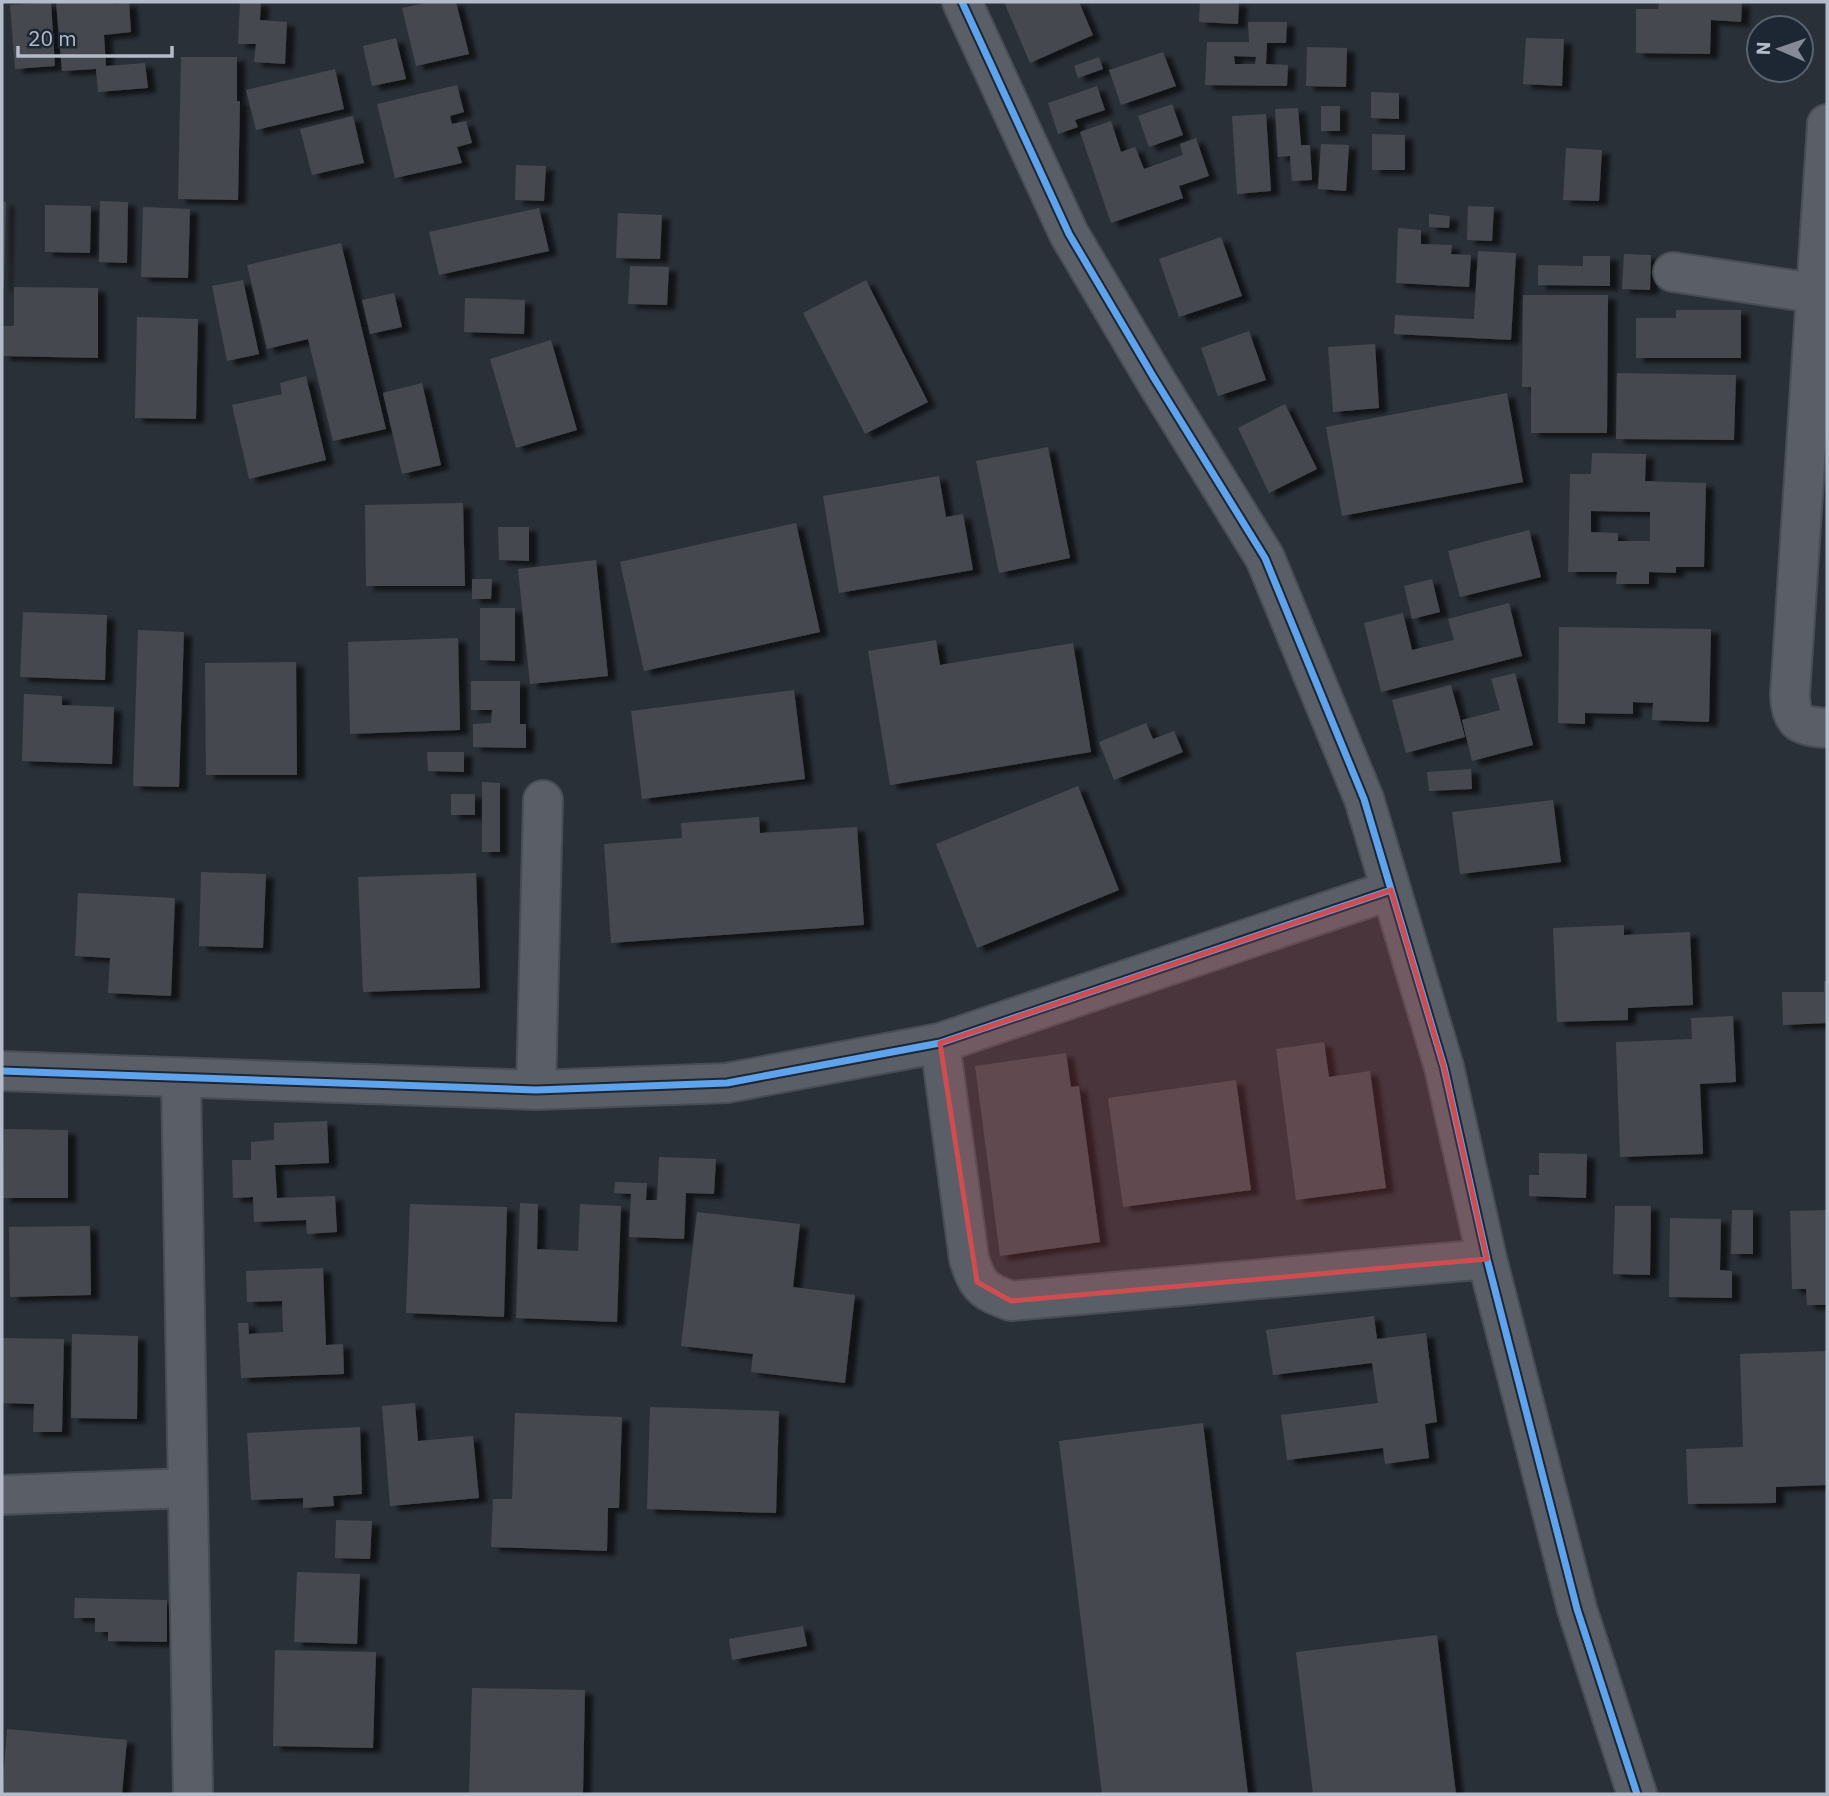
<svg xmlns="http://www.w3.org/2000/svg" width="1829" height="1796" viewBox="0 0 1829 1796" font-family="'IBM Plex Sans',sans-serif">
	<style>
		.building { fill: #444950; fill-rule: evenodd; filter: url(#shadow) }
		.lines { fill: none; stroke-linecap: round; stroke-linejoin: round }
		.minor-casing { stroke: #484c53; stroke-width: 42 }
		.minor { stroke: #5a5e66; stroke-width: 38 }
		.cycleway-casing { stroke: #1d2633; stroke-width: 11 }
		.cycleway { stroke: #60a3ed; stroke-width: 7 }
		.marked { fill: #ce4d50; fill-opacity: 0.2; stroke: #ce4d50; stroke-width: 5; stroke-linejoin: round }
	</style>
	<defs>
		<filter id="shadow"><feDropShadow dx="8" dy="4.5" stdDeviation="2" flood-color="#0009"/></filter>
	</defs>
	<rect width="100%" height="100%" fill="#2a3038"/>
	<path class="building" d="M 51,2 L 55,66 L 15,69 L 10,5 Z
		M 56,2 L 113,2 L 114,4 L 129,2 L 131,32 L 104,35 L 106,66 L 145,63 L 148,88 L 98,92 L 96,69 L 62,71 Z
		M 240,2 L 261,2 L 260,20 L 287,22 L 285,64 L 254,62 L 256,44 L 238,44 Z
		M 430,2 L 456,2 L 469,54 L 416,66 L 402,8 Z
		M 1004,2 L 1079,2 L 1093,35 L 1030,63 Z
		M 1200,2 L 1239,2 L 1238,24 L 1199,22 Z
		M 1659,2 L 1742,2 L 1741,22 L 1711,20 L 1710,54 L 1636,53 L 1636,9 L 1658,9 Z
		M 1248,22 L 1287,22 L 1286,43 L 1267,43 L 1266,64 L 1288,65 L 1287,86 L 1205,85 L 1207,42 L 1249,42 ZM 1234,56 L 1256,57 L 1255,64 L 1235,64 Z
		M 396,38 L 406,79 L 372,86 L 363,46 Z
		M 1526,38 L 1564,39 L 1562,86 L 1523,84 Z
		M 1307,47 L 1347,48 L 1346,87 L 1306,86 Z
		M 1163,52 L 1176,86 L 1121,105 L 1109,70 Z
		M 181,57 L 237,57 L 237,101 L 240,101 L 238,200 L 178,199 Z
		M 1099,57 L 1103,69 L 1078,78 L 1074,66 Z
		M 335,69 L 344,109 L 256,130 L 246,90 Z
		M 457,85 L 464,112 L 450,116 L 452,124 L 466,121 L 472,143 L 457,147 L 462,163 L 395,178 L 377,104 Z
		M 1097,86 L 1105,110 L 1075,120 L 1078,127 L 1058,134 L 1048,103 Z
		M 1371,92 L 1399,93 L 1399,119 L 1371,118 Z
		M 1172,104 L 1183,135 L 1149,147 L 1138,116 Z
		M 1321,106 L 1340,106 L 1340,131 L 1321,131 Z
		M 1298,108 L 1301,145 L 1310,145 L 1312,180 L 1292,181 L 1290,156 L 1278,157 L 1275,109 Z
		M 1266,114 L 1271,191 L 1237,194 L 1232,116 Z
		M 353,116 L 364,163 L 312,175 L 300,129 Z
		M 1111,121 L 1121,152 L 1135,147 L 1144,169 L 1183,155 L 1180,144 L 1196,138 L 1209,176 L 1179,186 L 1183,198 L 1111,223 L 1080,132 Z
		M 1372,134 L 1405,135 L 1405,170 L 1372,170 Z
		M 1321,144 L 1349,145 L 1346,191 L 1318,189 Z
		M 1566,148 L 1602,150 L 1599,201 L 1563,200 Z
		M 516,165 L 546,166 L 544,201 L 515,200 Z
		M 100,201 L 128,202 L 127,263 L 99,262 Z
		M 2,202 L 6,202 L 4,288 L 2,288 Z
		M 45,205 L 91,206 L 90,253 L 45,252 Z
		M 1468,206 L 1494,207 L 1492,241 L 1467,240 Z
		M 143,207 L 190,209 L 188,278 L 141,277 Z
		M 539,208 L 549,251 L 439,275 L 429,232 Z
		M 618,213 L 662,215 L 660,259 L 616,258 Z
		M 1429,214 L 1450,216 L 1449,228 L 1429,227 Z
		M 1398,228 L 1421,230 L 1421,244 L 1452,245 L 1451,254 L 1471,255 L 1469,287 L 1396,283 Z
		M 1221,237 L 1242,296 L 1179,317 L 1159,259 Z
		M 341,243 L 386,429 L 333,441 L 308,339 L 267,349 L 247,265 Z
		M 1478,251 L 1516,253 L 1511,340 L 1394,334 L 1395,315 L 1474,319 Z
		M 1624,254 L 1651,255 L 1650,290 L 1622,289 Z
		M 1583,256 L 1610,256 L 1610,286 L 1538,285 L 1538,265 L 1583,266 Z
		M 630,266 L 669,267 L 667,305 L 628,304 Z
		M 243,280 L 259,354 L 227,361 L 212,286 Z
		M 866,280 L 928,402 L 865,434 L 803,313 Z
		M 14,287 L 98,288 L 98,358 L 2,356 L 2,326 L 14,326 Z
		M 394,293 L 402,327 L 370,334 L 362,300 Z
		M 1523,295 L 1608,295 L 1607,433 L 1531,433 L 1531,387 L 1522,387 Z
		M 465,298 L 525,300 L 524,334 L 464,332 Z
		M 1676,310 L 1741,310 L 1741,358 L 1636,358 L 1636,318 L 1676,318 Z
		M 137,317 L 198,319 L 196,419 L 135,418 Z
		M 1249,331 L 1266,380 L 1218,396 L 1201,348 Z
		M 551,340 L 577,430 L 516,448 L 490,359 Z
		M 1375,344 L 1379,408 L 1333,412 L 1328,347 Z
		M 1617,373 L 1736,375 L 1734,440 L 1616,439 Z
		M 306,376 L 326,460 L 249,479 L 232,405 L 282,394 L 280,383 Z
		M 422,383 L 441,465 L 402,474 L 383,393 Z
		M 1507,393 L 1523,482 L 1342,516 L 1326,427 Z
		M 1285,404 L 1317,469 L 1269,493 L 1238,428 Z
		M 1048,447 L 1070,558 L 999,573 L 976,461 Z
		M 1592,453 L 1646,454 L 1645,481 L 1706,483 L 1704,567 L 1676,567 L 1676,573 L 1649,572 L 1649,584 L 1616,584 L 1617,572 L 1568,572 L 1570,474 L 1591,474 ZM 1591,511 L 1650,512 L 1650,541 L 1618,541 L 1618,533 L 1591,532 Z
		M 939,476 L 946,517 L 963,514 L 973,570 L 839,593 L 823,496 Z
		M 463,503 L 465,586 L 366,586 L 365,505 Z
		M 796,523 L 820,632 L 644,671 L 620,562 Z
		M 498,527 L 529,527 L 529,561 L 499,560 Z
		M 1529,530 L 1541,577 L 1460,597 L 1448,551 Z
		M 596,560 L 608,676 L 530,684 L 518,569 Z
		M 472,579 L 492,579 L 491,599 L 472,599 Z
		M 1432,579 L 1440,612 L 1412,619 L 1404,586 Z
		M 1509,603 L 1522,656 L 1381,692 L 1364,623 L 1403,613 L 1412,650 L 1454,640 L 1448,619 Z
		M 480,608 L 515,608 L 515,661 L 480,660 Z
		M 23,612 L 107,615 L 105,680 L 20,677 Z
		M 1559,627 L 1711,629 L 1709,722 L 1652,720 L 1653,703 L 1633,702 L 1633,714 L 1585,713 L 1585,724 L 1558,723 Z
		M 138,630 L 184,632 L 179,787 L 133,786 Z
		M 458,638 L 460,730 L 350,734 L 348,642 Z
		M 936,640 L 940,665 L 1073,643 L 1091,752 L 890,785 L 868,651 Z
		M 296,662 L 297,775 L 206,775 L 205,663 Z
		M 1515,673 L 1533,745 L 1472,761 L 1462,720 L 1500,710 L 1491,679 Z
		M 471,681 L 520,681 L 520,724 L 526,724 L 526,748 L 473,747 L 473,724 L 491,723 L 492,710 L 471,710 Z
		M 1451,685 L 1465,737 L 1406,753 L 1392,700 Z
		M 794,690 L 805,779 L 642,799 L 631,711 Z
		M 24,694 L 62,696 L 62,705 L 114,707 L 112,764 L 22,761 Z
		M 1146,723 L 1153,739 L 1174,731 L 1183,752 L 1114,780 L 1099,742 Z
		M 427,752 L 464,752 L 464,772 L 428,771 Z
		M 1471,769 L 1472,789 L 1429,791 L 1427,772 Z
		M 482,782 L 500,783 L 500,852 L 482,852 Z
		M 1078,786 L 1119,890 L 977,948 L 936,844 Z
		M 451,794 L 475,794 L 475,815 L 451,815 Z
		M 1553,800 L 1561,862 L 1460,874 L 1452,812 Z
		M 759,817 L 760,833 L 857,827 L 864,925 L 611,943 L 604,844 L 682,838 L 681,823 Z
		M 201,872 L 266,874 L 263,948 L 199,946 Z
		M 476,873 L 480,988 L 363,992 L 358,877 Z
		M 78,893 L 175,898 L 171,996 L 108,993 L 110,958 L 75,956 Z
		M 1624,925 L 1624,935 L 1690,932 L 1693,1005 L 1628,1008 L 1628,1020 L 1557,1022 L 1553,928 Z
		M 1824,981 L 1827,981 L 1827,1023 L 1783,1025 L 1782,992 L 1824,992 Z
		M 1733,1016 L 1736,1082 L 1700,1084 L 1703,1154 L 1620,1157 L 1616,1042 L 1692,1039 L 1691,1018 Z
		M 1324,1042 L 1329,1077 L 1370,1071 L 1386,1188 L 1296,1200 L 1276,1049 Z
		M 1066,1053 L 1071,1087 L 1079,1086 L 1100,1242 L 1000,1256 L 975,1066 Z
		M 1236,1080 L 1251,1190 L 1123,1207 L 1108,1098 Z
		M 327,1121 L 329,1163 L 275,1165 L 277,1198 L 335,1196 L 337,1232 L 307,1234 L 306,1220 L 254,1222 L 253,1197 L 233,1198 L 232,1160 L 251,1160 L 251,1142 L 274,1140 L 274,1123 Z
		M 4,1129 L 68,1130 L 68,1198 L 3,1198 Z
		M 1539,1153 L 1587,1154 L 1586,1198 L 1529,1196 L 1529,1175 L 1539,1175 Z
		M 659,1157 L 716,1159 L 714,1194 L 686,1193 L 684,1239 L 629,1237 L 631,1194 L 614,1193 L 615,1182 L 647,1183 L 646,1200 L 657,1200 Z
		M 520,1203 L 538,1204 L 537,1249 L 578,1251 L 580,1204 L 621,1206 L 617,1322 L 516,1318 Z
		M 410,1204 L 507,1207 L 504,1317 L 406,1313 Z
		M 1615,1206 L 1651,1206 L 1650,1275 L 1613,1274 Z
		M 1732,1210 L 1753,1210 L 1753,1254 L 1731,1254 Z
		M 1827,1210 L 1827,1305 L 1807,1305 L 1806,1289 L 1792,1289 L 1790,1211 Z
		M 697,1212 L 800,1224 L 793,1287 L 855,1295 L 845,1383 L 751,1372 L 753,1354 L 681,1346 Z
		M 1670,1218 L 1721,1219 L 1720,1270 L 1732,1271 L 1732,1298 L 1669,1297 Z
		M 90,1226 L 91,1295 L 10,1297 L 9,1227 Z
		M 323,1268 L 326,1345 L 343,1344 L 344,1374 L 241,1378 L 238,1323 L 248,1323 L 249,1334 L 283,1332 L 282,1301 L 247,1302 L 246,1271 Z
		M 1374,1316 L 1377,1339 L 1426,1333 L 1437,1422 L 1425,1424 L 1429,1458 L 1385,1464 L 1383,1448 L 1287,1460 L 1281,1415 L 1378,1403 L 1372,1363 L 1273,1375 L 1266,1330 Z
		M 72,1334 L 138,1336 L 137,1419 L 71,1418 Z
		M 2,1338 L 64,1339 L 62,1432 L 33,1432 L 34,1404 L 2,1403 Z
		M 1827,1351 L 1827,1485 L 1776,1487 L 1776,1503 L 1688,1504 L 1686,1449 L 1743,1447 L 1740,1354 Z
		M 415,1403 L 418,1441 L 473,1436 L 479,1498 L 390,1506 L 382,1406 Z
		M 650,1407 L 779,1411 L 776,1513 L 647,1509 Z
		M 515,1413 L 622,1417 L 619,1508 L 608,1508 L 607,1551 L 491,1547 L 493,1499 L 512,1499 Z
		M 1203,1423 L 1248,1794 L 1102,1794 L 1059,1441 Z
		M 360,1427 L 362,1494 L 333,1496 L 334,1506 L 303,1508 L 303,1498 L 251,1500 L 247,1433 Z
		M 336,1520 L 372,1521 L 370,1559 L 335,1558 Z
		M 297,1572 L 360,1574 L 357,1644 L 294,1642 Z
		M 75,1598 L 167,1600 L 167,1642 L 108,1641 L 108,1632 L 95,1632 L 95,1618 L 74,1618 Z
		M 803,1626 L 807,1646 L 732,1660 L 729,1639 Z
		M 1437,1635 L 1456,1794 L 1313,1794 L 1296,1652 Z
		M 275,1650 L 376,1652 L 373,1748 L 273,1746 Z
		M 472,1688 L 585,1690 L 583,1794 L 469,1794 Z
		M 7,1729 L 127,1740 L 122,1794 L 2,1794 Z"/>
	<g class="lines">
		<g class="minor-casing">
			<path id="minor" d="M 962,2 L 1069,234 L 1154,378 L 1265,558 L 1364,799 L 1444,1067 L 1487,1259 L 1577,1609 L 1637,1794
				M 1827,124 L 1790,695 C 1791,724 1801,726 1827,728
				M 1673,272 L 1827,295
				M 940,1043 L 969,1259 C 978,1287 983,1291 1011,1301 L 1487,1259
				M 2,1071 L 536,1090 L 727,1083 L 940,1043 L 1391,890
				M 181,1079 L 193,1794
				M 536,1090 L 543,800
				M 2,1495 L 187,1488"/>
		</g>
		<use href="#minor" class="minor"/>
		<g class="cycleway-casing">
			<path id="cycleway" d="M 962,2 L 1069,234 L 1154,378 L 1265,558 L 1364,799 L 1444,1067 L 1487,1259 L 1577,1609 L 1637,1794
				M 2,1071 L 536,1090 L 727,1083 L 940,1043 L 1391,890"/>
		</g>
		<use href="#cycleway" class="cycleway"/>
	</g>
	<path class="marked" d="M 1391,890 L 1444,1067 L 1487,1259 L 1011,1301 L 977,1282 L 940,1043 Z"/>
	<rect width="1829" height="1796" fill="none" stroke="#b4bcc9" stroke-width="7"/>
	<g transform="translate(1780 49) rotate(272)"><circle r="33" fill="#1d2633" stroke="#59626f" stroke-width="2"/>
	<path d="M0-5L12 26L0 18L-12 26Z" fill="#848b96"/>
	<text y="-10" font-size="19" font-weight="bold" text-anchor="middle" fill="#b4bcc9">N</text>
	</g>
	<path d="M18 46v10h154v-10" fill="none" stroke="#b4bcc9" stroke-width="3.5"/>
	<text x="28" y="46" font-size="21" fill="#b4bcc9" stroke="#1d2633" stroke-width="5" paint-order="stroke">20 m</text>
</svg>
